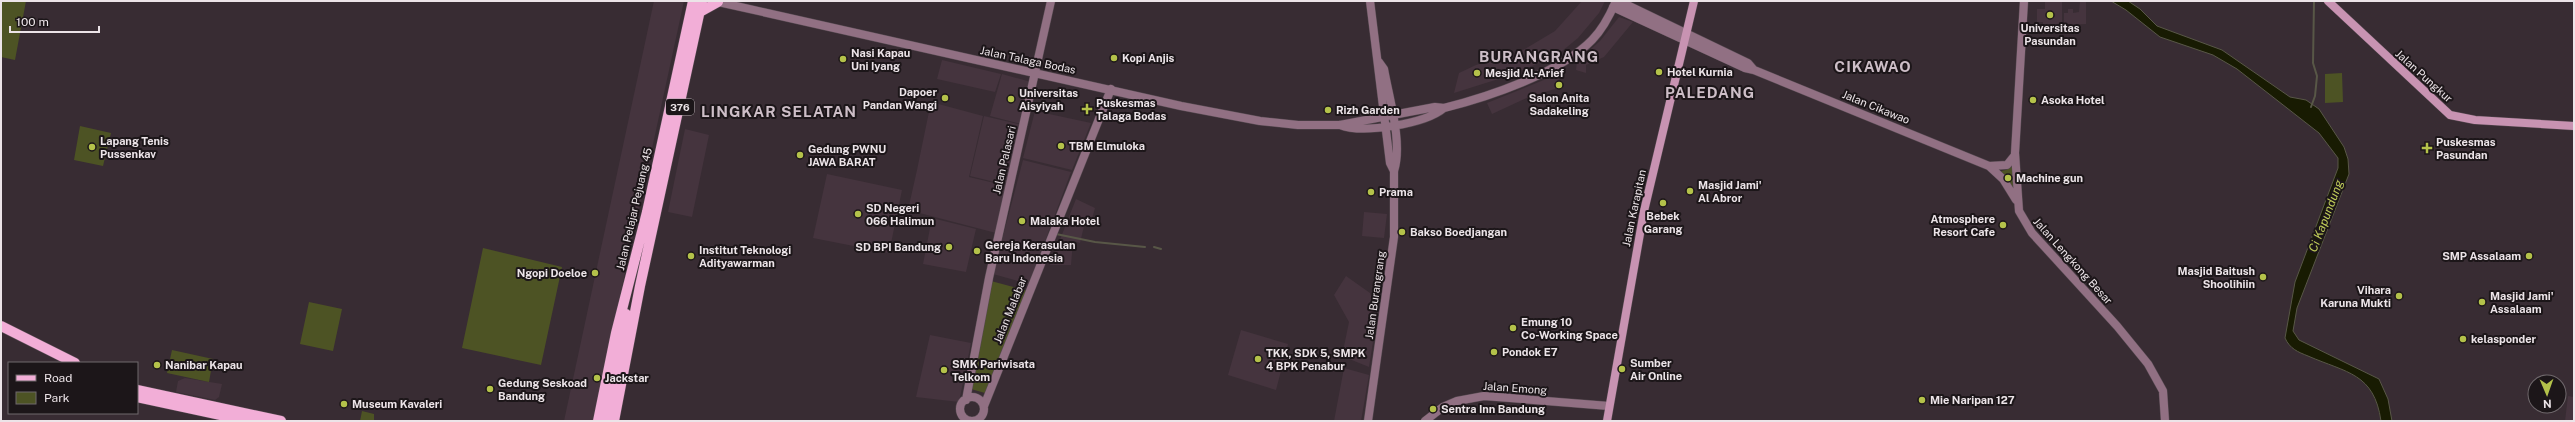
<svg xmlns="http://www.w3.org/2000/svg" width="2575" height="422" viewBox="0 0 2575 422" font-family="'Public Sans',sans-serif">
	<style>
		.built { fill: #45343e }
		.green { fill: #4d5324 }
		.water { fill: #181b02; stroke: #585747 }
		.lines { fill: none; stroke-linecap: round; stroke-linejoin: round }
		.stream { stroke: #585747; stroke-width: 2 }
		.tertiary-casing { stroke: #554950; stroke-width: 9 }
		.secondary-casing { stroke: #554950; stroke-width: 9 }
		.primary-casing { stroke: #554950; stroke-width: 11 }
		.tertiary { stroke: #917083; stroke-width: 8 }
		.secondary { stroke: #c893b2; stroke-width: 8 }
		.primary { stroke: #f2aed7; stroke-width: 10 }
		.poi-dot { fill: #b4c24a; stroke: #1c1619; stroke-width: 1.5 }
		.labels { text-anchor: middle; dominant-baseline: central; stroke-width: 4; stroke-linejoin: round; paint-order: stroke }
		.shield { fill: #1c1619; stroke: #aea6aa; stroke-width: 1 }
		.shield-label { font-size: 10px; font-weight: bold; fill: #ece4e8 }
		.poi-label { font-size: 11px; font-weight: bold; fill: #ece4e8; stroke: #1c1619; text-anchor: start }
		.street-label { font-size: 11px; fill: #ece4e8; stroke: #1c1619 }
		.water-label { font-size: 12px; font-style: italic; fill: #c0cd59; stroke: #1c1619 }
		.district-label { font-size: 15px; font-weight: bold; letter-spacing: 1px; fill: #cdbec7; stroke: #1c1619 }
	</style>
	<rect width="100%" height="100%" fill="#382c33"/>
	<path class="built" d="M 654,1 L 684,1 L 593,421 L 564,421 Z
		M 1582,1 L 1605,1 L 1599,13 L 1578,38 L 1556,56 L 1508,76 L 1454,93 L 1459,73 L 1476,65 L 1518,53 L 1555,31 Z
		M 2045,1 L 2062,1 L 2062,26 L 2043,26 L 2043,22 L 2037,22 L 2037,9 L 2045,9 Z
		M 2080,1 L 2086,1 L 2086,24 L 2064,25 L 2064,13 L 2068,13 L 2068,9 L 2073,9 L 2073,13 L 2079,12 Z
		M 1619,17 L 1633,22 L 1604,57 L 1586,65 L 1586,73 L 1576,70 L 1577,61 L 1600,41 Z
		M 942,60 L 1001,74 L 995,92 L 937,79 Z
		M 1561,73 L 1555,89 L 1531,96 L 1492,114 L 1487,103 Z
		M 1002,74 L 1031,82 L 1021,124 L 990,116 Z
		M 931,102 L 983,116 L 969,177 L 1007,186 L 996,233 L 908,210 L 917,170 L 945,177 L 917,170 Z
		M 1035,111 L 1091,123 L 1072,170 L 1023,158 Z
		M 984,116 L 1022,125 L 1007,185 L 970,176 Z
		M 685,129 L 709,135 L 692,217 L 668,212 Z
		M 1023,160 L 1071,172 L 1029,284 L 993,274 Z
		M 827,174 L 902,190 L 889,253 L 813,238 Z
		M 1076,199 L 1095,208 L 1090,226 L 1084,226 L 1080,243 L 1073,241 L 1071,265 L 1050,265 Z
		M 1364,212 L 1387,214 L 1384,238 L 1362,236 Z
		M 932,218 L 976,229 L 966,272 L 923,264 Z
		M 1346,276 L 1370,293 L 1377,317 L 1369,367 L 1342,356 L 1349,322 L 1334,295 Z
		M 1241,330 L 1288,344 L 1276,390 L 1228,375 Z
		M 930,335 L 971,343 L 959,402 L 916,397 Z
		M 1344,368 L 1369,375 L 1361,421 L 1334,421 Z
		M 185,378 L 222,384 L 219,397 L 215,400 L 176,392 L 178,381 Z
		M 2568,396 L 2574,397 L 2574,421 L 2565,421 Z"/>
	<path class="green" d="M 1,1 L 26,1 L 15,60 L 1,57 Z
		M 2342,73 L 2343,102 L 2325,103 L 2325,74 Z
		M 80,126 L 111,133 L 103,166 L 74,160 Z
		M 2015,165 L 2014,185 L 2013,189 L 2001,171 L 2006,170 Z
		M 483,248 L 562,267 L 541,365 L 462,348 Z
		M 991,281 L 1028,291 L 985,393 L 971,389 Z
		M 309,302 L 342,309 L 333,351 L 300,344 Z
		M 172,350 L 213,359 L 209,382 L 167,373 Z
		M 362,411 L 374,414 L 374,421 L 360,421 Z"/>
	<path class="water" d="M 2111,1 L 2128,1 L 2140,9 L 2157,26 L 2222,50 L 2290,97 L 2306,100 L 2319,109 L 2344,147 L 2348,159 L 2349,174 L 2297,308 L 2293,331 L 2299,340 L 2379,379 L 2388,399 L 2392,421 L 2381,421 C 2374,373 2347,373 2308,356 C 2298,352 2290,349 2285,338 L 2295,282 L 2338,168 L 2338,158 L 2319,133 L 2237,69 L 2213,55 L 2160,37 L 2126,10 Z"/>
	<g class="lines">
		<path class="stream" d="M 2311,107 L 2315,96 L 2317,76 L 2313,63 L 2314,1
			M 1056,234 L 1095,242 L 1145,247
			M 1154,247 L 1161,249"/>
		<g class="tertiary-casing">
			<path id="tertiary" d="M 714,1 L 1181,106 L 1260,121 L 1298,125 L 1340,125 L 1435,107 L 1444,108 C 1488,97 1560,73 1592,40 C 1603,29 1610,15 1616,1
				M 1370,1 L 1390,163 L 1394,171
				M 1619,1 L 1748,63 L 1754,70
				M 2024,1 L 2015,153 L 2019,211 L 2032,233 L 2117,326 L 2148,364 L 2163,391 L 2165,421
				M 1613,7 L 1745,68 L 1754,70 L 1989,166 L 2003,179 L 2016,200
				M 1340,125 C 1363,134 1425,124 1444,108
				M 1989,166 L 2007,165 L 2015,155
				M960 409a12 12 0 1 1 24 0a12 12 0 1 1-24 0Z
				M 966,400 L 989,278 L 1051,1
				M 984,406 L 1111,89
				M 1368,421 L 1394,237 L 1394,171 C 1403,143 1389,98 1384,69 L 1379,62
				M 1425,421 L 1443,407 L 1457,401 L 1484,396 L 1609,406"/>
		</g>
		<g class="secondary-casing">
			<path id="secondary" d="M 2328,1 L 2450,115 L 2475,120 L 2574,126
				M 1607,421 L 1644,211 L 1694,1"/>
		</g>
		<g class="primary-casing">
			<path id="primary" d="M 700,12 L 718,2
				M 1,326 L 75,363
				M 137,390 L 281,421
				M 137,397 L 248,421
				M 598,421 L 616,333 L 647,212 L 693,1
				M 607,421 L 623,343 L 626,314
				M 614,421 L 640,286 L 702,1"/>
		</g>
		<use href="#tertiary" class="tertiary"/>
		<use href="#secondary" class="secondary"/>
		<use href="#primary" class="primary"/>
	</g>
	<g class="poi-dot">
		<circle cx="2050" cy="15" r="4"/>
		<circle cx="1114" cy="58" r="4"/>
		<circle cx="843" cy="59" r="4"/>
		<circle cx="1659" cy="72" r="4"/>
		<circle cx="1477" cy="73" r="4"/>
		<circle cx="1559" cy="85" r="4"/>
		<circle cx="945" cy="98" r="4"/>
		<circle cx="1011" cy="99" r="4"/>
		<circle cx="2033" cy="100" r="4"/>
		<path d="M1085 103h4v4h4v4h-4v4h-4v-4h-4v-4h4z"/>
		<circle cx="1328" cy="110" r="4"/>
		<circle cx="1061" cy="146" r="4"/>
		<circle cx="92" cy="147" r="4"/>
		<path d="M2425 142h4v4h4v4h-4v4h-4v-4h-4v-4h4z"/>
		<circle cx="800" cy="155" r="4"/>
		<circle cx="2008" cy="178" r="4"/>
		<circle cx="1690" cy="191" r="4"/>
		<circle cx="1371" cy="192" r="4"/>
		<circle cx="1663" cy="203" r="4"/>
		<circle cx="858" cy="214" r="4"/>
		<circle cx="1022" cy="221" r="4"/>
		<circle cx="2003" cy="225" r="4"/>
		<circle cx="1402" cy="232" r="4"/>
		<circle cx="949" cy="247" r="4"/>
		<circle cx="977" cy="251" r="4"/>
		<circle cx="691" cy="256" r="4"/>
		<circle cx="2529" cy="256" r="4"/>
		<circle cx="595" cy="273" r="4"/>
		<circle cx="2263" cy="277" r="4"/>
		<circle cx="2399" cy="296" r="4"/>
		<circle cx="2482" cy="302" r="4"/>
		<circle cx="1513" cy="328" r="4"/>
		<circle cx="2463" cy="339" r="4"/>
		<circle cx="1494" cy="352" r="4"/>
		<circle cx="1258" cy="359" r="4"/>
		<circle cx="157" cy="365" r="4"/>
		<circle cx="1622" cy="369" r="4"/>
		<circle cx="944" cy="370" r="4"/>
		<circle cx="597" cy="378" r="4"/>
		<circle cx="490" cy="389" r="4"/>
		<circle cx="1922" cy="400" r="4"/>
		<circle cx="344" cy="404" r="4"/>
		<circle cx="1433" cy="409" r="4"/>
	</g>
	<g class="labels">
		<rect class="shield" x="666" y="99" width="28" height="16" rx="3"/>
		<g class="shield-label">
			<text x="680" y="107">376</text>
		</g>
		<g class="poi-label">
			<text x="2050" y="28" text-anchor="middle">Universitas<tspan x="2050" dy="13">Pasundan</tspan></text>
			<text x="851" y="53">Nasi Kapau<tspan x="851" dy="13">Uni Iyang</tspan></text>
			<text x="1122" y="58">Kopi Anjis</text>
			<text x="1667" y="72">Hotel Kurnia</text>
			<text x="1485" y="73">Mesjid Al-Arief</text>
			<text x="937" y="92" text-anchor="end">Dapoer<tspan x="937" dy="13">Pandan Wangi</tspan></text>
			<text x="1019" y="93">Universitas<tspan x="1019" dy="13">Aisyiyah</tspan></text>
			<text x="1559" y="98" text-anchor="middle">Salon Anita<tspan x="1559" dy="13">Sadakeling</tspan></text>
			<text x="2041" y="100">Asoka Hotel</text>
			<text x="1096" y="103">Puskesmas<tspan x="1096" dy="13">Talaga Bodas</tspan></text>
			<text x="1336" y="110">Rizh Garden</text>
			<text x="100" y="141">Lapang Tenis<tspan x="100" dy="13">Pussenkav</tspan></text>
			<text x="2436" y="142">Puskesmas<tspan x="2436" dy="13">Pasundan</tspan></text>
			<text x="1069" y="146">TBM Elmuloka</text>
			<text x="808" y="149">Gedung PWNU<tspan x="808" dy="13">JAWA BARAT</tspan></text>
			<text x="2016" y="178">Machine gun</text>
			<text x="1698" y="185">Masjid Jami'<tspan x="1698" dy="13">Al Abror</tspan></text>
			<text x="1379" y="192">Prama</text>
			<text x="866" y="208">SD Negeri<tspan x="866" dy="13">066 Halimun</tspan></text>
			<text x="1663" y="216" text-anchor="middle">Bebek<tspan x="1663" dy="13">Garang</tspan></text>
			<text x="1995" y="219" text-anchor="end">Atmosphere<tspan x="1995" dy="13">Resort Cafe</tspan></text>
			<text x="1030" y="221">Malaka Hotel</text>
			<text x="1410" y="232">Bakso Boedjangan</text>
			<text x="985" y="245">Gereja Kerasulan<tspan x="985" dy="13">Baru Indonesia</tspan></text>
			<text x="941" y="247" text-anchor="end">SD BPI Bandung</text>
			<text x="699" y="250">Institut Teknologi<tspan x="699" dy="13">Adityawarman</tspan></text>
			<text x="2521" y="256" text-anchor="end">SMP Assalaam</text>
			<text x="2255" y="271" text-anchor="end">Masjid Baitush<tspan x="2255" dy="13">Shoolihiin</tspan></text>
			<text x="587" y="273" text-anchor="end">Ngopi Doeloe</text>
			<text x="2391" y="290" text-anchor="end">Vihara<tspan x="2391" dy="13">Karuna Mukti</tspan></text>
			<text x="2490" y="296">Masjid Jami'<tspan x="2490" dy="13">Assalaam</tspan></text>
			<text x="1521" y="322">Emung 10<tspan x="1521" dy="13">Co-Working Space</tspan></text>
			<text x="2471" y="339">kelasponder</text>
			<text x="1502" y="352">Pondok E7</text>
			<text x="1266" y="353">TKK, SDK 5, SMPK<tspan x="1266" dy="13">4 BPK Penabur</tspan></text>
			<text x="1630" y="363">Sumber<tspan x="1630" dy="13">Air Online</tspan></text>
			<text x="952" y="364">SMK Pariwisata<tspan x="952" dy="13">Telkom</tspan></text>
			<text x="165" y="365">Nanibar Kapau</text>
			<text x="605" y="378">Jackstar</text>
			<text x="498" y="383">Gedung Seskoad<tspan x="498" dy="13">Bandung</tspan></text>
			<text x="1930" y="400">Mie Naripan 127</text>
			<text x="352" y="404">Museum Kavaleri</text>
			<text x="1441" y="409">Sentra Inn Bandung</text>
		</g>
		<g class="street-label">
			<text transform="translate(1028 60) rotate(12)">Jalan Talaga Bodas</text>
			<text transform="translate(2424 76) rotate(42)">Jalan Pungkur</text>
			<text transform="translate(1876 107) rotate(22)">Jalan Cikawao</text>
			<text transform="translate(1004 160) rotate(-77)">Jalan Palasari</text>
			<text transform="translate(1634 208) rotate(-78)">Jalan Karapitan</text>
			<text transform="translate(634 209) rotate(-77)">Jalan Pelajar Pejuang 45</text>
			<text transform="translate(2073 261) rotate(48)">Jalan Lengkong Besar</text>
			<text transform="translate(1375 295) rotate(-82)">Jalan Burangrang</text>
			<text transform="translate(1010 310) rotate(-68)">Jalan Malabar</text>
			<text transform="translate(1515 388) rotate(4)">Jalan Emong</text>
		</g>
		<g class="water-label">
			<text transform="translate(2326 216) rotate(-69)">Ci Kapundung</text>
		</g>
		<g class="district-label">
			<text x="1539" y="56">BURANGRANG</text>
			<text x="1873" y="66">CIKAWAO</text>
			<text x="1710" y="92">PALEDANG</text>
			<text x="779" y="111">LINGKAR SELATAN</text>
		</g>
	</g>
	<rect width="2575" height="422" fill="none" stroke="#ece4e8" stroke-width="4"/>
	<rect x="8" y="362" width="130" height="52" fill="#1c1619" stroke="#6f686c"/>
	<rect x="16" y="375" width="20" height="6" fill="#f2aed7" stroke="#6f686c"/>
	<text x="44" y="382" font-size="12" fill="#ece4e8">Road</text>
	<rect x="16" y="392" width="20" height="12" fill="#4d5324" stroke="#6f686c"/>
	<text x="44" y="402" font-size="12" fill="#ece4e8">Park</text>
	<g transform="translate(2547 394) rotate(178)"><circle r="19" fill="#1c1619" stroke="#6f686c"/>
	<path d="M0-3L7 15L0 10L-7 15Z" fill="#b4c24a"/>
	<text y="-6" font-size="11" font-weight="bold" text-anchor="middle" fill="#ece4e8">N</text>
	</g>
	<path d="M10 26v6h89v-6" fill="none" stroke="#ece4e8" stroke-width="2"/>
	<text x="16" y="26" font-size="12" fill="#ece4e8" stroke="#1c1619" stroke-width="3" paint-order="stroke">100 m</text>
</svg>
